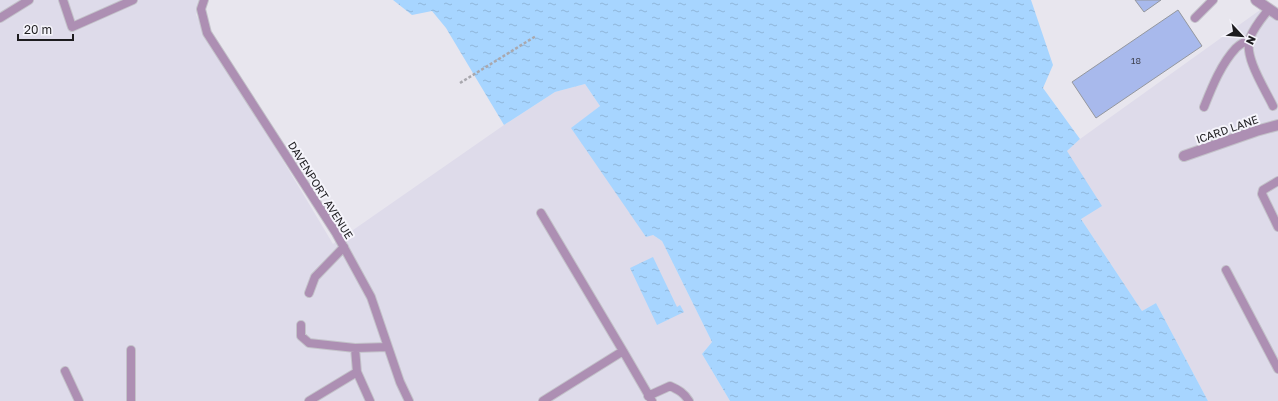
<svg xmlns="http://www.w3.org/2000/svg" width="1278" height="401" viewBox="0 0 1278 401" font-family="'Golos Text',sans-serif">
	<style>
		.built { fill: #dedbea }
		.water { fill: url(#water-ripples) }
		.building { fill: #a8b9ec; stroke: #94979e }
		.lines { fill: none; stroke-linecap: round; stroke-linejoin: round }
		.lane-casing { stroke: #c3c2c9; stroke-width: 10 }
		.street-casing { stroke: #c3c2c9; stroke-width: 12 }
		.path { stroke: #a9a8ae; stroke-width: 2.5; stroke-dasharray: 3 2; stroke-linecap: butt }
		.lane { stroke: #ad8fb3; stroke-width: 8 }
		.street { stroke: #ad8fb3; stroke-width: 10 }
		.labels { text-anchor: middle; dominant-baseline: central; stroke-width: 4; stroke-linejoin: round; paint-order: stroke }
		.number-label { font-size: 9px; fill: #404352 }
		.street-label { font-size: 11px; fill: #1d1c1f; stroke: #f5f4fb }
	</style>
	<defs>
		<pattern id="water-ripples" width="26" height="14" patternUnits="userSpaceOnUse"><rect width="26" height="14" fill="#a7d5ff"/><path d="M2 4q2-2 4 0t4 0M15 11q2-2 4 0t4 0" fill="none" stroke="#8fb6da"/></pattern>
	</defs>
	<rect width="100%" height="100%" fill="#e8e6ee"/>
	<path class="built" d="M 0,0 L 203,0 L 196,15 L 333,244 L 504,125 L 555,92 L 585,84 L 600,106 L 572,128 L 653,235 L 662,241 L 712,342 L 702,354 L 730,401 L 0,401 Z
		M 1260,10 L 1278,20 L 1278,401 L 1208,401 L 1156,303 L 1142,311 L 1081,219 L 1067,151 L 1080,139 Z"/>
	<path class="water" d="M 393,0 L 1031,0 L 1053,65 L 1043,88 L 1080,139 L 1067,151 L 1102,206 L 1081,219 L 1142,311 L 1156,303 L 1208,401 L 730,401 L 702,354 L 712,342 L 662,241 L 653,235 L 646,237 L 571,128 L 600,106 L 585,84 L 555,92 L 504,125 L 446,28 L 432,11 L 412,15 Z
		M 653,257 L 677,307 L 680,305 L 684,312 L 657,325 L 630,268 Z"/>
	<path class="building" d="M 1135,0 L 1161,0 L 1144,12 Z
		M 1178,10 L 1202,46 L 1096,118 L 1072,82 Z"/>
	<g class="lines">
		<g class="lane-casing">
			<path id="lane" d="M 63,0 L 72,27 L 133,0
				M 204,0 L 201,9 L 207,33 L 336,233 L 371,297 L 400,382 L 409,401
				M 1269,9 C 1262,18 1254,27 1250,38 C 1243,56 1265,89 1273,106
				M 0,18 L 29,0
				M 1195,18 L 1213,0
				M 1204,107 C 1212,87 1221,64 1236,48 C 1240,44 1245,42 1249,39
				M 1278,181 L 1263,190 L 1262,194 L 1278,227
				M 541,213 L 623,351 L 543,401
				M 1226,270 L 1278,369
				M 309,293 L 315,277 L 344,247
				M 301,325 L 301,336 L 309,343 L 355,348 L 388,347
				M 355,348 L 357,372 L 370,401
				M 131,350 L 131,401
				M 623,351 L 652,401
				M 65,371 L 79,401
				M 648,396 L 670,386 C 679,390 684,393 689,401
				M 309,401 L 357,372"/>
		</g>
		<g class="street-casing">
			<path id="street" d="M 1256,0 L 1278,15
				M 1184,156 L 1256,131 L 1278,125"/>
		</g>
		<path class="path" d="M 460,83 L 536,36"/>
		<use href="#lane" class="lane"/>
		<use href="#street" class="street"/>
	</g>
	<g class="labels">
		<g class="number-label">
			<text x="1136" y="60">18</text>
		</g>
		<g class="street-label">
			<text transform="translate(1227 129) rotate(-19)">ICARD LANE</text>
			<text transform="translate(321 190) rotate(58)">DAVENPORT AVENUE</text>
		</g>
	</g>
	<g transform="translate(1242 36) rotate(116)" stroke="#f5f4fb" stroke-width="3" paint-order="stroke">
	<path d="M0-3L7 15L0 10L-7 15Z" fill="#1d1c1f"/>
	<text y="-6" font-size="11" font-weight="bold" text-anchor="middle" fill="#1d1c1f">N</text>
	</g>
	<path d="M18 34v6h55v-6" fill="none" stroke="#1d1c1f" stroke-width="2"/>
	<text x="24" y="34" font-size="12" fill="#1d1c1f" stroke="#f5f4fb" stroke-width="3" paint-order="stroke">20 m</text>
</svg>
